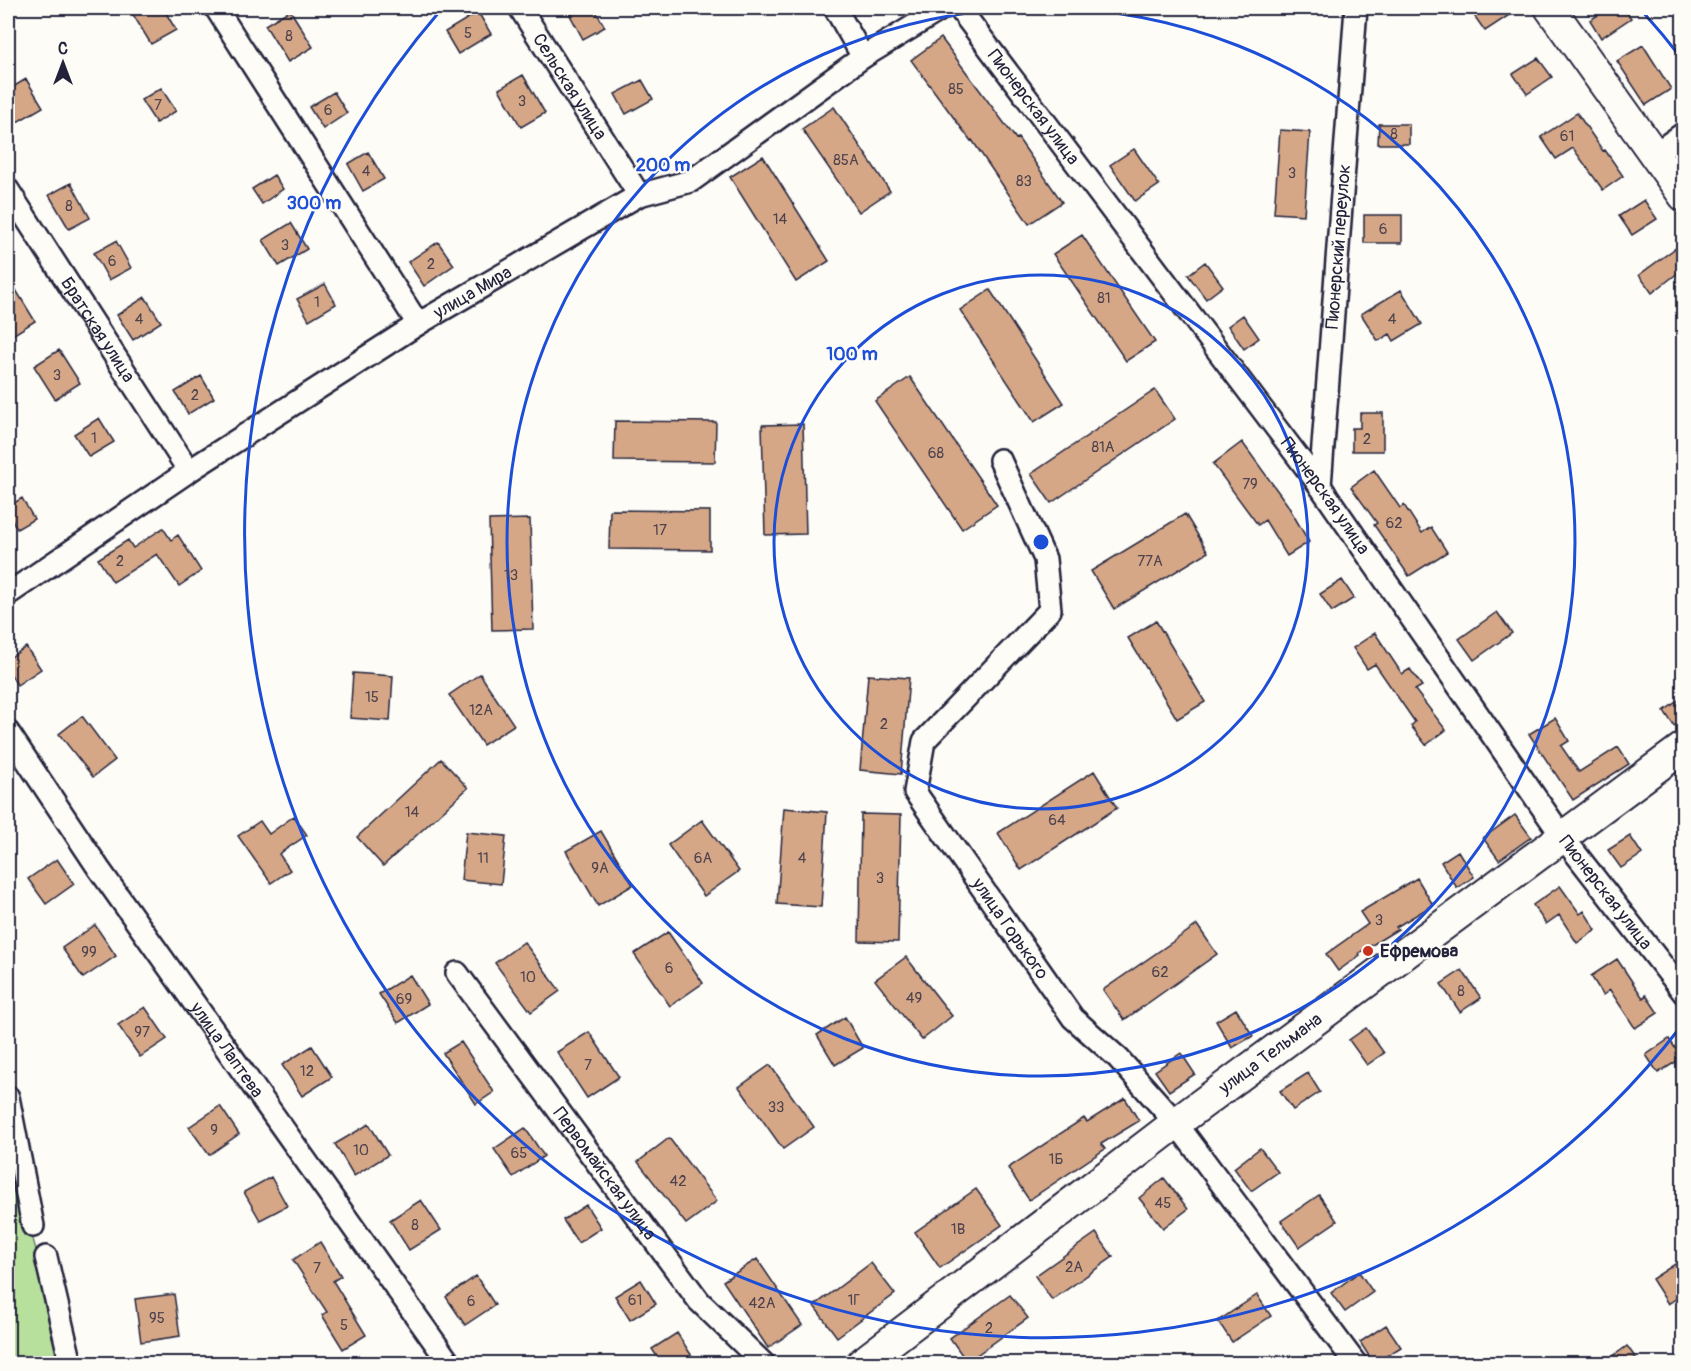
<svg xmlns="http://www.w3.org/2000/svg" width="1691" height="1371" viewBox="0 0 1691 1371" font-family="Pangolin,sans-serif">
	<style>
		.green { fill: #b7e09d; stroke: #6c816c; stroke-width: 1.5 }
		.building { fill: #d5a787; stroke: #22223b; stroke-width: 1.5 }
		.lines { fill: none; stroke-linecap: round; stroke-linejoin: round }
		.street-casing { stroke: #22223b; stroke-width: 26 }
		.secondary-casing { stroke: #22223b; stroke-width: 34 }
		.street { stroke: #fdfcf7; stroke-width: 21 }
		.secondary { stroke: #fdfcf7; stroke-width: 30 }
		.ring { fill: none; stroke: #1d4ed8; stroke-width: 3 }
		.poi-dot { fill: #c8321e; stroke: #fdfcf7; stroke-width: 2 }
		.labels { text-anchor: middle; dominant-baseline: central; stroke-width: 4.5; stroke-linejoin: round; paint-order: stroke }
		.number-label { font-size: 15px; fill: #4f434e }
		.street-label { font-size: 18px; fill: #22223b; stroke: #fdfcf7 }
		.poi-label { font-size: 18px; font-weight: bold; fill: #22223b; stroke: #fdfcf7; text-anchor: start }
		.centre { fill: #1d4ed8; stroke: #fdfcf7; stroke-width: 3 }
		.ring-label { font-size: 18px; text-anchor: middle; font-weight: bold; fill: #1d4ed8; stroke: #fdfcf7; stroke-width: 4.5; stroke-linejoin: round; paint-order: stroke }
	</style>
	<rect width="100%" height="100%" fill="#fdfcf7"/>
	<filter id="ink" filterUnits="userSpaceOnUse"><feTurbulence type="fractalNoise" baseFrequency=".0167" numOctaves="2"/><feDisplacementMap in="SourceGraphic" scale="12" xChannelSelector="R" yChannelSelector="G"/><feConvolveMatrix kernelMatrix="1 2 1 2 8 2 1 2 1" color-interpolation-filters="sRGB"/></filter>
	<g filter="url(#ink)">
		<path class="green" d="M 8,1133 L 16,1177 L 67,1363 L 8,1363 Z"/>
		<path class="building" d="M 129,8 L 163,8 L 176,30 L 151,44 Z
			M 584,8 L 594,8 L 605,27 L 583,39 L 570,15 Z
			M 1484,8 L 1520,8 L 1485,31 L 1473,14 Z
			M 1609,8 L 1624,8 L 1631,18 L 1601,38 L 1590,20 Z
			M 290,10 L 313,47 L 288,62 L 265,25 Z
			M 478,12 L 491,34 L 458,54 L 445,32 Z
			M 941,38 L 1016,139 L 1018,138 L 1062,202 L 1029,224 L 972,140 L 971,141 L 911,60 Z
			M 1643,45 L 1671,89 L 1646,105 L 1617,61 Z
			M 1538,58 L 1552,77 L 1527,94 L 1513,74 Z
			M 523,75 L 545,113 L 521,127 L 499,89 Z
			M 26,79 L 43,107 L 12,125 L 8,117 L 8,90 Z
			M 642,80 L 653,99 L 626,114 L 615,94 Z
			M 161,88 L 176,111 L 156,123 L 141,100 Z
			M 334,92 L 347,113 L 323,129 L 309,107 Z
			M 834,107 L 890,191 L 859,212 L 802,129 Z
			M 1577,113 L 1603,151 L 1605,150 L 1623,176 L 1603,190 L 1573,148 L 1556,159 L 1541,137 Z
			M 1379,124 L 1409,124 L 1409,144 L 1378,144 Z
			M 1280,130 L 1310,132 L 1304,215 L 1274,213 Z
			M 1134,149 L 1159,185 L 1135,201 L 1110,165 Z
			M 368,152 L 384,179 L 363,191 L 348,164 Z
			M 763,156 L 829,261 L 796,282 L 730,177 Z
			M 274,175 L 283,189 L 262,204 L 252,189 Z
			M 71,183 L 90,218 L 69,229 L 49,195 Z
			M 1644,200 L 1657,219 L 1632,235 L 1619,216 Z
			M 1364,215 L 1402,215 L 1402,243 L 1364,243 Z
			M 291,223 L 307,249 L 279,266 L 263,240 Z
			M 1082,235 L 1155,342 L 1126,361 L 1053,254 Z
			M 116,241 L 131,268 L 109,280 L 94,253 Z
			M 438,242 L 454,265 L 424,286 L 408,262 Z
			M 1677,247 L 1683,256 L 1683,269 L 1652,293 L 1639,275 Z
			M 1205,262 L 1223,286 L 1206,299 L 1188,275 Z
			M 8,277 L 35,321 L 8,338 Z
			M 325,284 L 336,304 L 309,320 L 297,299 Z
			M 990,290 L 1064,403 L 1034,422 L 960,310 Z
			M 1401,290 L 1422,324 L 1394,341 L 1390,334 L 1378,341 L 1361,314 Z
			M 145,297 L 161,322 L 133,340 L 117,315 Z
			M 1243,315 L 1259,338 L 1244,349 L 1228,326 Z
			M 59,350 L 80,383 L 55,399 L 34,366 Z
			M 201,376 L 214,398 L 188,414 L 175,392 Z
			M 910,377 L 997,505 L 962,529 L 875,401 Z
			M 1155,390 L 1175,419 L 1051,503 L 1031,474 Z
			M 1360,413 L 1383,413 L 1383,451 L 1352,451 L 1352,428 L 1360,428 Z
			M 99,418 L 114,442 L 89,457 L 74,434 Z
			M 615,421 L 716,422 L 715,462 L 614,461 Z
			M 803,424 L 806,534 L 765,535 L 762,425 Z
			M 1242,442 L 1287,504 L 1309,542 L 1287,556 L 1265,520 L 1258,525 L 1213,464 Z
			M 1374,470 L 1400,508 L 1404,505 L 1422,533 L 1431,527 L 1447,552 L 1409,576 L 1374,525 L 1377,523 L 1351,487 Z
			M 22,498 L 34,519 L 17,529 L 8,513 L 8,507 Z
			M 610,510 L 710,511 L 710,550 L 609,549 Z
			M 1185,514 L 1208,552 L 1114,609 L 1091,571 Z
			M 530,519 L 533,629 L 492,630 L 489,520 Z
			M 163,528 L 171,540 L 178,535 L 201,571 L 179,586 L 157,554 L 113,582 L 98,559 L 128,540 L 133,548 Z
			M 1342,580 L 1354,598 L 1332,612 L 1320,594 Z
			M 1497,612 L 1512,633 L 1474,660 L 1459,639 Z
			M 1156,621 L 1205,702 L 1177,719 L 1128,638 Z
			M 1375,633 L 1402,674 L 1410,669 L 1422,686 L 1415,690 L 1446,730 L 1426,745 L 1411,726 L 1415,722 L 1375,664 L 1367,669 L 1353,648 Z
			M 26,647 L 41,669 L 17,685 L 8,670 L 8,659 Z
			M 353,673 L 393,676 L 390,721 L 350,718 Z
			M 480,674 L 514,725 L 483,745 L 449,695 Z
			M 868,675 L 909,678 L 901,774 L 860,770 Z
			M 1683,697 L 1683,719 L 1674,726 L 1664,711 Z
			M 82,716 L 115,760 L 93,777 L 59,734 Z
			M 1555,718 L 1569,741 L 1561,746 L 1579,772 L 1618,747 L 1629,764 L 1573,800 L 1529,734 Z
			M 441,759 L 468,788 L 383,866 L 357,837 Z
			M 1094,771 L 1117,808 L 1021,870 L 998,833 Z
			M 784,808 L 827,812 L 821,907 L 777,904 Z
			M 861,814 L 901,815 L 898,942 L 859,941 Z
			M 1515,815 L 1531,837 L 1499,860 L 1483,838 Z
			M 294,816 L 307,835 L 279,854 L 290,870 L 271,883 L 238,836 L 260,821 L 269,834 Z
			M 702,820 L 739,871 L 704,896 L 668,845 Z
			M 601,831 L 633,885 L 598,906 L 566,851 Z
			M 466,832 L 506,836 L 501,884 L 461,880 Z
			M 1630,836 L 1642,854 L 1621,868 L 1608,850 Z
			M 1458,851 L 1474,877 L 1457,888 L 1441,862 Z
			M 57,859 L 74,884 L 46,904 L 28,879 Z
			M 1417,878 L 1433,905 L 1396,927 L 1398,929 L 1359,953 L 1360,955 L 1338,971 L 1326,954 L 1368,924 L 1360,912 Z
			M 1560,886 L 1580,914 L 1584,911 L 1596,930 L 1577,943 L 1559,915 L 1546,924 L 1533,905 Z
			M 95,925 L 116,956 L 83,978 L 62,948 Z
			M 1197,925 L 1217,954 L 1124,1020 L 1103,990 Z
			M 668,932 L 703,983 L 670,1006 L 634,954 Z
			M 524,942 L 560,991 L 531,1012 L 495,963 Z
			M 906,957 L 952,1016 L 922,1040 L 875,980 Z
			M 1617,959 L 1643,998 L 1646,995 L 1658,1013 L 1635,1028 L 1610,990 L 1603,995 L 1591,976 Z
			M 1462,970 L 1481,998 L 1460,1012 L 1441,984 Z
			M 410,975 L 428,1004 L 398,1023 L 379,994 Z
			M 145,1007 L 167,1039 L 140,1057 L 118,1025 Z
			M 1236,1009 L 1253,1036 L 1232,1048 L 1216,1021 Z
			M 845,1017 L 863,1048 L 835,1065 L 817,1035 Z
			M 1366,1028 L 1384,1053 L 1367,1065 L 1349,1040 Z
			M 589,1032 L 619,1077 L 587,1098 L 557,1052 Z
			M 1669,1039 L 1682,1058 L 1658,1073 L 1646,1055 Z
			M 461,1042 L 494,1092 L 476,1104 L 443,1053 Z
			M 312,1046 L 332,1077 L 302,1096 L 282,1065 Z
			M 1181,1053 L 1195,1074 L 1169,1091 L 1155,1071 Z
			M 770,1065 L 814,1127 L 783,1149 L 739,1087 Z
			M 1308,1073 L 1320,1092 L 1293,1110 L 1280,1091 Z
			M 1125,1098 L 1139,1121 L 1101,1144 L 1105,1149 L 1029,1200 L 1008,1168 L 1084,1118 L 1087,1122 Z
			M 220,1106 L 239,1134 L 209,1155 L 189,1127 Z
			M 369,1124 L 388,1155 L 354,1176 L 335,1144 Z
			M 525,1128 L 544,1156 L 513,1177 L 494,1149 Z
			M 669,1138 L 717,1201 L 686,1224 L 638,1162 Z
			M 1260,1148 L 1278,1172 L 1251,1191 L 1234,1168 Z
			M 271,1177 L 287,1206 L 260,1220 L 244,1192 Z
			M 1164,1178 L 1188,1209 L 1163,1228 L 1139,1198 Z
			M 976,1189 L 1002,1225 L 940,1268 L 915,1232 Z
			M 1319,1195 L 1337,1221 L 1299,1247 L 1281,1221 Z
			M 421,1200 L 441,1230 L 409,1250 L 390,1220 Z
			M 586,1205 L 601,1228 L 578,1243 L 563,1220 Z
			M 1096,1233 L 1113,1257 L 1052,1300 L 1035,1276 Z
			M 320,1242 L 341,1276 L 333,1281 L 366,1335 L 343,1349 L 322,1315 L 327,1312 L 293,1260 Z
			M 757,1259 L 802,1325 L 768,1348 L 723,1281 Z
			M 1683,1259 L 1683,1294 L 1668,1304 L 1652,1279 Z
			M 871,1263 L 895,1294 L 837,1337 L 814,1306 Z
			M 1359,1272 L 1373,1292 L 1345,1312 L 1331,1293 Z
			M 476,1276 L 495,1305 L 465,1325 L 446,1297 Z
			M 641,1280 L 656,1304 L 630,1320 L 615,1296 Z
			M 174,1294 L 180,1336 L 141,1342 L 135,1299 Z
			M 1010,1295 L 1028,1318 L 967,1362 L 950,1338 Z
			M 1257,1295 L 1271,1316 L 1232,1342 L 1218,1321 Z
			M 1386,1325 L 1401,1347 L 1374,1364 L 1360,1342 Z
			M 677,1333 L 697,1364 L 662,1364 L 652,1349 Z
			M 1627,1346 L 1640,1364 L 1602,1364 Z"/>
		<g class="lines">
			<g class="street-casing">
				<g id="street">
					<path d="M 216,8 L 418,324"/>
					<path id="s1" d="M 520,8 L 639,195"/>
					<path d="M 835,8 L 863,57"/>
					<path id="s2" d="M 959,8 L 1320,486 L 1562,836 L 1684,993"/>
					<path d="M 1653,155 L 1684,133"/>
					<path id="s3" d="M 8,190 L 189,471"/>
					<path id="s4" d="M 1000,460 L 1045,559 L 1050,610 L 924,741 L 915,792 L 1073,1018 L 1118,1058 L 1176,1123 L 1356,1364"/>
					<path id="s5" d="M 1320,486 L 1356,8"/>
					<path id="s6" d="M 8,594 L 189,471 L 418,324 L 639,195 L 691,181 L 863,57 L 943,8"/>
					<path id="s7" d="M 8,732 L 99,869 L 450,1364"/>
					<path id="s8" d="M 457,973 L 699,1301 L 764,1364"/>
					<path d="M 8,1097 L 33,1226"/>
					<path d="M 46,1257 L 71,1364"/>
				</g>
			</g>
			<g class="secondary-casing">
				<g id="secondary">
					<path d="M 1550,8 L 1684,196"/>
					<path id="s9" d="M 861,1364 L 1176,1123 L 1684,747"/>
				</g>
			</g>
			<use href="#street" class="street"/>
			<use href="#secondary" class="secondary"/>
		</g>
	</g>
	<g class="ring">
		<circle cx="1041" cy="542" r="267"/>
		<circle cx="1041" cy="542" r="534"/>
		<path d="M1682 1025A802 802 0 1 1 440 11M1642 11A802 802 0 0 1 1682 59"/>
	</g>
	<circle class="poi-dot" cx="1368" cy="951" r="6"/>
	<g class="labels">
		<g class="number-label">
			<text x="468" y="33">5</text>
			<text x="289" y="36">8</text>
			<text x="956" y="89">85</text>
			<text x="522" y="101">3</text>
			<text x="158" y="105">7</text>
			<text x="328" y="110">6</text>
			<text x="1394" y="134">8</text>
			<text x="1567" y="136">61</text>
			<text x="846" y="160">85А</text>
			<text x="366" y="171">4</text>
			<text x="1292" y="173">3</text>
			<text x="1024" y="181">83</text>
			<text x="69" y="206">8</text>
			<text x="780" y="219">14</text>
			<text x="1383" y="229">6</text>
			<text x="285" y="245">3</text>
			<text x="112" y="261">6</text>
			<text x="431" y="264">2</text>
			<text x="1104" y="298">81</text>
			<text x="317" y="302">1</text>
			<text x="139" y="319">4</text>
			<text x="1392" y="319">4</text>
			<text x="57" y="375">3</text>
			<text x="195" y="395">2</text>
			<text x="94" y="438">1</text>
			<text x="1367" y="439">2</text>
			<text x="1103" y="447">81А</text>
			<text x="936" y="453">68</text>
			<text x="1250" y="484">79</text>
			<text x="1394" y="523">62</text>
			<text x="660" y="530">17</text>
			<text x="120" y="561">2</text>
			<text x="1150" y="561">77А</text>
			<text x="511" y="575">13</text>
			<text x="372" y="697">15</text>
			<text x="481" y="710">12А</text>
			<text x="884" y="724">2</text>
			<text x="412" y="812">14</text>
			<text x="1057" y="820">64</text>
			<text x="483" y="858">11</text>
			<text x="703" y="858">6А</text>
			<text x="802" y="858">4</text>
			<text x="600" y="868">9А</text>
			<text x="880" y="878">3</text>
			<text x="1379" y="920">3</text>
			<text x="89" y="952">99</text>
			<text x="669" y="968">6</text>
			<text x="1160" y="972">62</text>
			<text x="528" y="977">10</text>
			<text x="1461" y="991">8</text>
			<text x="914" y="998">49</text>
			<text x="404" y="999">69</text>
			<text x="142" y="1032">97</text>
			<text x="588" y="1065">7</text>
			<text x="307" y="1071">12</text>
			<text x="776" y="1107">33</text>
			<text x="214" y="1130">9</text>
			<text x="361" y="1150">10</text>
			<text x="519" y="1153">65</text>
			<text x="1056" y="1159">1Б</text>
			<text x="678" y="1181">42</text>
			<text x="1163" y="1203">45</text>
			<text x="415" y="1225">8</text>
			<text x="958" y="1229">1В</text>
			<text x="1074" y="1267">2А</text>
			<text x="317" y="1268">7</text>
			<text x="635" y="1300">61</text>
			<text x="854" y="1300">1Г</text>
			<text x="471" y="1301">6</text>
			<text x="762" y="1303">42А</text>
			<text x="157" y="1318">95</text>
			<text x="344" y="1325">5</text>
			<text x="989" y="1328">2</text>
		</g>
		<g class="street-label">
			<text stroke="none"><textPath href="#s1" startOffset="93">Сельская улица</textPath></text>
			<text stroke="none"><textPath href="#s2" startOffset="124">Пионерская улица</textPath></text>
			<text stroke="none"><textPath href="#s5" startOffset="240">Пионерский переулок</textPath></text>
			<text stroke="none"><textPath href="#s6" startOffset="554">улица Мира</textPath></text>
			<text stroke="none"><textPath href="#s3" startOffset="166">Братская улица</textPath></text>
			<text stroke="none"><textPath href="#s2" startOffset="610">Пионерская улица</textPath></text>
			<text stroke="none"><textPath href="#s2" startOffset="1096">Пионерская улица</textPath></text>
			<text stroke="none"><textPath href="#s4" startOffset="560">улица Горького</textPath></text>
			<text stroke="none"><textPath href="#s7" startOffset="386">улица Лаптева</textPath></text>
			<text stroke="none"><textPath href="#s9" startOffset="514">улица Тельмана</textPath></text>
			<text stroke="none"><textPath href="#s8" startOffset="249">Первомайская улица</textPath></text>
		</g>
		<g class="poi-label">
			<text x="1380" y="951">Ефремова</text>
		</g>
	</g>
	<circle cx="1041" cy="542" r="9" class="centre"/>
	<g class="ring-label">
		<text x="663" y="171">200 m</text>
		<text x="314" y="209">300 m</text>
		<text x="852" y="360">100 m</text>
	</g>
	<rect width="1691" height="1371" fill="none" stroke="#fdfcf7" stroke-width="30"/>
	<rect x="15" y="15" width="1661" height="1341" fill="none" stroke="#22223b" stroke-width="2" filter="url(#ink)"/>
	<g transform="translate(63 63)" stroke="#fdfcf7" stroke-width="4.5" paint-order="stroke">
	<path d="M0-4.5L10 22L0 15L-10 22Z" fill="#22223b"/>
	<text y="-9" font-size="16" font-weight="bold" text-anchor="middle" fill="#22223b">С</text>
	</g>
</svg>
